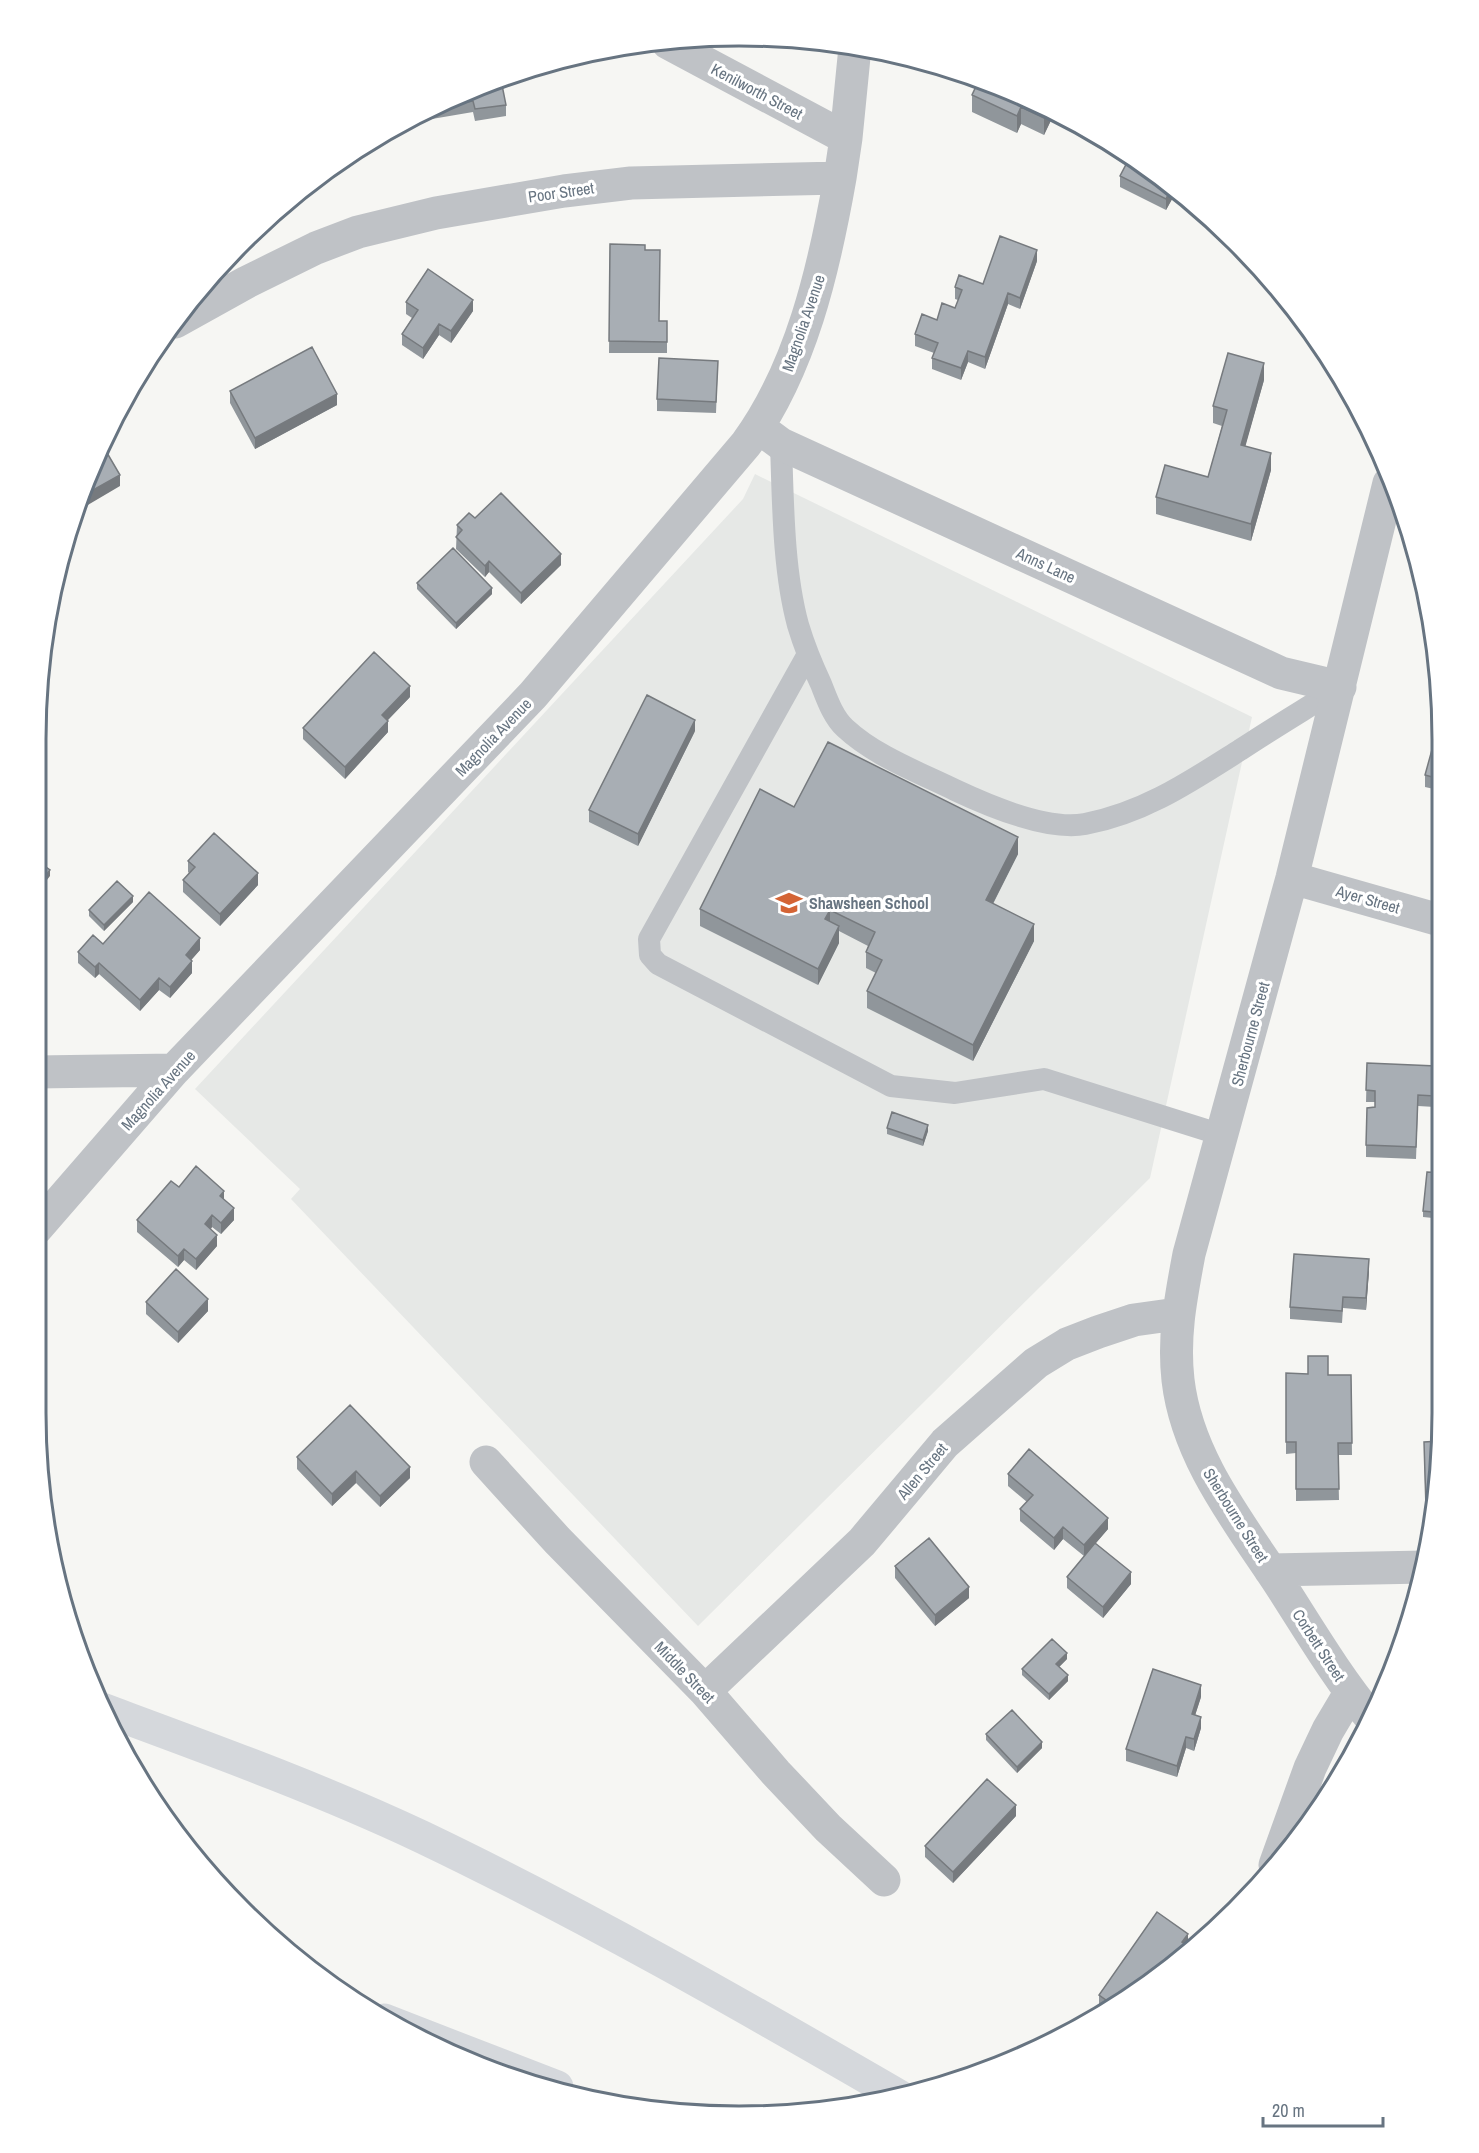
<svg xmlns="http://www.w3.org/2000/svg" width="1479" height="2153" viewBox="0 0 1479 2153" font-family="'Archivo Narrow',sans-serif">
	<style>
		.built { fill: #e6e8e6 }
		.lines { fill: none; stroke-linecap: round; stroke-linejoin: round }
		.service { stroke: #bfc2c6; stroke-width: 22 }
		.minor { stroke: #bfc2c6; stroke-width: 33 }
		.motorway { stroke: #d5d8dc; stroke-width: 33 }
		.wall { fill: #90969b }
		.shaded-wall { fill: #767a7e }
		.building { fill: #a8aeb4; stroke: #767a7e; stroke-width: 1.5 }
		.labels { text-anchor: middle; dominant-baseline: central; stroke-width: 6; stroke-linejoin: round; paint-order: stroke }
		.street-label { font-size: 16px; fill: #677481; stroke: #fff }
		.poi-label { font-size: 16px; font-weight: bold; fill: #677481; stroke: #fff; text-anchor: start }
		.rim { fill: none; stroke: #677481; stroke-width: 3 }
	</style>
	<rect width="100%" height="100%" fill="#f6f6f3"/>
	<path class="built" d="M 755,474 L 1252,717 L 1150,1178 L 698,1626 L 291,1199 L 300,1189 L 195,1089 L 743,499 Z"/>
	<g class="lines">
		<path class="service" d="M 781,444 C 783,501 783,570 798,625 C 804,645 812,665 821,684 C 827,699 833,717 845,728 C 875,756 918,772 955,790 C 989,806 1048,831 1085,824 C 1144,813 1191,781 1240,750 C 1273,728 1307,708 1340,687
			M 808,654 L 649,939 L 650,955 L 658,964 L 891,1086 L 955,1093 L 1044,1079 L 1222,1135"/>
		<path class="minor" d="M 668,43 L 846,138
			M 175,322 L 247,282 L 316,248 L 358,232 L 436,213 L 564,191 L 631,183 L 840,178 L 846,138 L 855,47
			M 758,427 L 781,444 L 1281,673 L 1340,687
			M 1292,878 L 1443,921
			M 36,1072 L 174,1070
			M 36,1229 L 174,1070 L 533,695 L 746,444 C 801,369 824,269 840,178
			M 486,1462 L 557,1540 L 705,1691 L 776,1773 L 828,1828 L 884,1880
			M 1270,1570 L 1425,1567
			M 705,1691 L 862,1542 L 945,1443 L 1036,1363 L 1067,1344 L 1098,1332 L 1134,1320 L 1177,1314
			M 1371,1718 C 1337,1677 1310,1631 1281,1586 C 1239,1522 1187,1458 1178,1380 C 1173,1336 1181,1297 1189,1254 L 1292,878 L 1389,483
			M 1275,1865 L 1310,1768 L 1328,1730 L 1350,1693"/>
		<path class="motorway" d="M 102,1709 C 210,1749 318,1788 422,1837 C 585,1915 742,2005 899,2096
			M 384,2020 L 557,2087"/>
	</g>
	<path class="wall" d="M 973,79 L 1009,90 L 1054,114 L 1044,135 L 1021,124 L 1017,133 L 972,112 L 972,95 L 978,82 L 973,80 Z
		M 471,89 L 506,105 L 506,116 L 475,121 L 473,112 L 426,120 L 425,114 Z
		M 1120,176 L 1176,192 L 1166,210 L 1120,187 Z
		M 610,244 L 645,250 L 659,321 L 667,321 L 667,353 L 609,353 Z
		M 1037,261 L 1020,309 L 1008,304 L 985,369 L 968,362 L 961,380 L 932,369 L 932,358 L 934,353 L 915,346 L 915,334 L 955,308 L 958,300 L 955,299 L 955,287 L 983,284 Z
		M 406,302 L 473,311 L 451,343 L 439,335 L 423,359 L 402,345 L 402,334 L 412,318 L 406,314 Z
		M 718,361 L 716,413 L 657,411 L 657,399 Z
		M 1264,380 L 1245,446 L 1271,470 L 1251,541 L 1156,514 L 1156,497 L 1208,477 L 1222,426 L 1213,423 L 1213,406 Z
		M 230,391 L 337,405 L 255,449 L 230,403 Z
		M 475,518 L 561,565 L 521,604 L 489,572 L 485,577 L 456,549 L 457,525 Z
		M 417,583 L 492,594 L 456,629 L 417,589 Z
		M 410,697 L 388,720 L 388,732 L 345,779 L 303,739 L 303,728 Z
		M 695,731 L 638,846 L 589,822 L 589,810 Z
		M 1443,739 L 1443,791 L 1425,787 L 1425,775 Z
		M 794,807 L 1018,854 L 993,904 L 1034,941 L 973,1061 L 867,1008 L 867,991 L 876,973 L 866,968 L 866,952 L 868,946 L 839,931 L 839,943 L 818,985 L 700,926 L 700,909 Z
		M 188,861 L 258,885 L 220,926 L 183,892 L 183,880 L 189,873 L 188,872 Z
		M 133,902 L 104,931 L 89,916 L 89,910 Z
		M 103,944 L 200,950 L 191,960 L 192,973 L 170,998 L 159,990 L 140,1011 L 99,974 L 95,978 L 78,963 L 78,952 Z
		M 1367,1063 L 1436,1078 L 1435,1107 L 1418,1106 L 1416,1159 L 1366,1157 L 1366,1145 L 1375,1107 L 1375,1102 L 1366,1102 Z
		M 887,1128 L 928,1131 L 923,1146 L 887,1134 Z
		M 1443,1173 L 1443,1219 L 1423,1217 L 1423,1211 Z
		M 179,1187 L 224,1200 L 234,1220 L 221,1234 L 212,1227 L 211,1229 L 217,1246 L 196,1270 L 184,1260 L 178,1267 L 137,1232 L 137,1220 Z
		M 1369,1271 L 1366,1310 L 1343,1308 L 1342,1323 L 1290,1319 L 1290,1307 Z
		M 146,1302 L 208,1311 L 178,1343 L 146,1314 Z
		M 1286,1373 L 1328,1375 L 1351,1375 L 1352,1455 L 1338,1455 L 1339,1500 L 1296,1501 L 1296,1453 L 1286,1454 Z
		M 1440,1441 L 1433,1518 L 1426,1518 L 1424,1453 Z
		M 297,1457 L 410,1478 L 380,1507 L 356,1483 L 332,1506 L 297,1469 Z
		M 1008,1474 L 1108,1529 L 1095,1544 L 1131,1584 L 1103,1618 L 1067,1588 L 1067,1577 L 1084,1556 L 1063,1539 L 1054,1550 L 1020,1521 L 1020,1509 L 1027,1502 L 1008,1486 Z
		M 895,1566 L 969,1598 L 935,1626 L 895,1578 Z
		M 1067,1659 L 1059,1667 L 1068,1681 L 1049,1700 L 1022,1675 L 1022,1669 Z
		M 1201,1697 L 1195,1715 L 1201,1728 L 1194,1751 L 1186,1748 L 1177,1777 L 1126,1761 L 1126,1749 Z
		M 986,1734 L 1042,1748 L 1017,1773 L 986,1740 Z
		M 1016,1816 L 953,1883 L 925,1857 L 925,1846 Z
		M 1188,1946 L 1131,1998 L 1107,2012 L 1099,2006 L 1099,1995 Z"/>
	<path class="shaded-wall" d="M 1021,107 L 1021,124 L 1017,133 L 1017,116 Z
		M 1048,111 L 1054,114 L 1044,135 L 1044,118 Z
		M 1171,188 L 1176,192 L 1166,210 L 1166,199 Z
		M 1037,250 L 1037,261 L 1020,309 L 1020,298 Z
		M 1008,293 L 1008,304 L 985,369 L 985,357 Z
		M 473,300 L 473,311 L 451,343 L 451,331 Z
		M 439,324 L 439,335 L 423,359 L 423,348 Z
		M 968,351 L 968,362 L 961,380 L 961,368 Z
		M 1264,363 L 1264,380 L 1241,462 L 1241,445 Z
		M 337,394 L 337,405 L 255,449 L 255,438 Z
		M 1271,453 L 1271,470 L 1251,541 L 1251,524 Z
		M 120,475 L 120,486 L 81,509 L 86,494 Z
		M 561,554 L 561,565 L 521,604 L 521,593 Z
		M 489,561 L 489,572 L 485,577 L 485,566 Z
		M 492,588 L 492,594 L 456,629 L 456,623 Z
		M 410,686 L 410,697 L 382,726 L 382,715 Z
		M 695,720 L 695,731 L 638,846 L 638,834 Z
		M 388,721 L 388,732 L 345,779 L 345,767 Z
		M 1018,837 L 1018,854 L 986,917 L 986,900 Z
		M 50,870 L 50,876 L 36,894 L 36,888 Z
		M 258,873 L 258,885 L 220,926 L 220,914 Z
		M 133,896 L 133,902 L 104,931 L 104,925 Z
		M 830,910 L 830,926 L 825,919 Z
		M 1034,924 L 1034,941 L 973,1061 L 973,1045 Z
		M 839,926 L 839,943 L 818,985 L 818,969 Z
		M 200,938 L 200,950 L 186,966 L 186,955 Z
		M 192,961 L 192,973 L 170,998 L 170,987 Z
		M 99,963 L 99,974 L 95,978 L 95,967 Z
		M 159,978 L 159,990 L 140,1011 L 140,1000 Z
		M 928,1125 L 928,1131 L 923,1146 L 923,1140 Z
		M 224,1191 L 224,1202 L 220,1196 Z
		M 234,1208 L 234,1220 L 221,1234 L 221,1223 Z
		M 212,1215 L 212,1227 L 205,1236 L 205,1224 Z
		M 217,1235 L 217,1246 L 196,1270 L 196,1259 Z
		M 184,1249 L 184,1260 L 178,1267 L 178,1256 Z
		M 1369,1259 L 1369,1271 L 1366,1310 L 1366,1298 Z
		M 208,1299 L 208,1311 L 178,1343 L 178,1332 Z
		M 410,1467 L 410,1478 L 380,1507 L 380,1496 Z
		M 356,1471 L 356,1483 L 332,1506 L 332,1494 Z
		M 1108,1518 L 1108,1529 L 1084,1557 L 1084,1545 Z
		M 1063,1527 L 1063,1539 L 1054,1550 L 1054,1538 Z
		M 1131,1572 L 1131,1584 L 1103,1618 L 1103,1607 Z
		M 969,1587 L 969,1598 L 935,1626 L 935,1615 Z
		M 1067,1653 L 1067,1659 L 1056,1670 L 1056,1664 Z
		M 1068,1675 L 1068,1681 L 1049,1700 L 1049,1694 Z
		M 1201,1685 L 1201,1697 L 1192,1725 L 1192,1714 Z
		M 1201,1717 L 1201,1728 L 1194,1751 L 1194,1739 Z
		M 1186,1737 L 1186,1748 L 1177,1777 L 1177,1766 Z
		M 1042,1742 L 1042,1748 L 1017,1773 L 1017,1767 Z
		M 1016,1805 L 1016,1816 L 953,1883 L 953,1872 Z
		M 1188,1934 L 1188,1946 L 1182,1954 L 1182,1942 Z"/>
	<path class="building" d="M 501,80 L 506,105 L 475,109 L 473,101 L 438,107 L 471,89 Z
		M 979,80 L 1009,90 L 1048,111 L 1044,118 L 1021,107 L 1017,116 L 972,95 Z
		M 1131,155 L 1171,188 L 1166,199 L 1120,176 Z
		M 1000,236 L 1037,250 L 1020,298 L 1008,293 L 985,357 L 968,351 L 961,368 L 932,358 L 938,343 L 915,334 L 922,314 L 937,320 L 942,303 L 955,308 L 962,290 L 955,287 L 959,275 L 983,284 Z
		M 610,244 L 645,245 L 645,250 L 660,250 L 659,321 L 667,321 L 667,342 L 609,341 Z
		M 428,269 L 473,300 L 451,331 L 439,324 L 423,348 L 402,334 L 418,310 L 406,302 Z
		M 312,347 L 337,394 L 255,438 L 230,391 Z
		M 1228,353 L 1264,363 L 1241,445 L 1271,453 L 1251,524 L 1156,497 L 1165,465 L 1208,477 L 1227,410 L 1213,406 Z
		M 659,358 L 718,361 L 716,402 L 657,399 Z
		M 103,446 L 120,475 L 86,494 Z
		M 501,493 L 561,554 L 521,593 L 489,561 L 485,566 L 456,537 L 462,530 L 457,525 L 469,513 L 475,518 Z
		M 453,548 L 492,588 L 456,623 L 417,583 Z
		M 374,652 L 410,686 L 382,715 L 388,721 L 345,767 L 303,728 Z
		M 647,695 L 695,720 L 638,834 L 589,810 Z
		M 1441,717 L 1443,739 L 1443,780 L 1425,775 Z
		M 828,742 L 1018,837 L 986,900 L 1034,924 L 973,1045 L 867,991 L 882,960 L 866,952 L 875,932 L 830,910 L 825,919 L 839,926 L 818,969 L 700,909 L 760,789 L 794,807 Z
		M 214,833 L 258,873 L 220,914 L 183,880 L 195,867 L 188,861 Z
		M 36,860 L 50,870 L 36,888 Z
		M 117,881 L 133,896 L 104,925 L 89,910 Z
		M 149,892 L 200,938 L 186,955 L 192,961 L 170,987 L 159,978 L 140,1000 L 99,963 L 95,967 L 78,952 L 93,935 L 103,944 Z
		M 1367,1063 L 1436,1066 L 1435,1096 L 1418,1095 L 1416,1147 L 1366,1145 L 1367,1108 L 1375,1107 L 1375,1091 L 1366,1090 Z
		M 892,1112 L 928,1125 L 923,1140 L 887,1128 Z
		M 196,1166 L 224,1191 L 220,1196 L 234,1208 L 221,1223 L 212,1215 L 205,1224 L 217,1235 L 196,1259 L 184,1249 L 178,1256 L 137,1220 L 171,1181 L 179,1187 Z
		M 1427,1172 L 1443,1173 L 1443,1213 L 1423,1211 Z
		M 1294,1254 L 1369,1259 L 1366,1298 L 1343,1297 L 1342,1311 L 1290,1307 Z
		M 176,1269 L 208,1299 L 178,1332 L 146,1302 Z
		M 1308,1356 L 1328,1356 L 1328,1375 L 1351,1375 L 1352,1443 L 1338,1443 L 1339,1489 L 1296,1489 L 1296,1442 L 1286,1442 L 1286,1373 L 1308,1374 Z
		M 350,1405 L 410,1467 L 380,1496 L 356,1471 L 332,1494 L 297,1457 Z
		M 1440,1441 L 1434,1507 L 1426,1507 L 1424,1442 Z
		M 1029,1449 L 1108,1518 L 1084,1545 L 1063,1527 L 1054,1538 L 1020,1509 L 1033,1495 L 1008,1474 Z
		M 929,1538 L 969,1587 L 935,1615 L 895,1566 Z
		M 1095,1543 L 1131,1572 L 1103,1607 L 1067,1577 Z
		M 1052,1639 L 1067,1653 L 1056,1664 L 1068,1675 L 1049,1694 L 1022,1669 Z
		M 1153,1669 L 1201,1685 L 1192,1714 L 1201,1717 L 1194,1739 L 1186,1737 L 1177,1766 L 1126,1749 Z
		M 1012,1710 L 1042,1742 L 1017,1767 L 986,1734 Z
		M 987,1779 L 1016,1805 L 953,1872 L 925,1846 Z
		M 1157,1912 L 1188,1934 L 1182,1942 L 1191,1949 L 1131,1998 L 1116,2007 L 1099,1995 Z"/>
	<defs>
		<g id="school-bare" transform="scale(2.07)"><path d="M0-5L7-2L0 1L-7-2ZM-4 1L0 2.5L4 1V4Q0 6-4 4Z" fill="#d46435" stroke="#fff" stroke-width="2.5" paint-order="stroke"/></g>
	</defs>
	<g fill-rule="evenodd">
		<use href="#school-bare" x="789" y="903"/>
	</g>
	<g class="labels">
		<g class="street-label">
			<text transform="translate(757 91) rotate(28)">Kenilworth Street</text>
			<text transform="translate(561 192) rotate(-8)">Poor Street</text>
			<text transform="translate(803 323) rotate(-71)">Magnolia Avenue</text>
			<text transform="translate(1046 565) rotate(25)">Anns Lane</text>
			<text transform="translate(493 737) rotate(-46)">Magnolia Avenue</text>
			<text transform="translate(1368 899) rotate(16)">Ayer Street</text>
			<text transform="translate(1250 1034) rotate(-75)">Sherbourne Street</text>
			<text transform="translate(158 1090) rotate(-48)">Magnolia Avenue</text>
			<text transform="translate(922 1471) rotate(-50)">Allen Street</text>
			<text transform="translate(1236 1515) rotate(58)">Sherbourne Street</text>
			<text transform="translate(1319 1645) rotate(57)">Corbett Street</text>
			<text transform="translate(685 1672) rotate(46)">Middle Street</text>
		</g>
		<g class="poi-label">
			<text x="809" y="903">Shawsheen School</text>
		</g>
	</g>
	<path d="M0 0H1479V2153H0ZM739 46H739A693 693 0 0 1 1432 739V1413A693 693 0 0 1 739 2106H739A693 693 0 0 1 46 1413V739A693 693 0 0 1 739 46Z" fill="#fff" fill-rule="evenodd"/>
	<path class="rim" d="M739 46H739A693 693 0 0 1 1432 739V1413A693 693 0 0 1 739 2106H739A693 693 0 0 1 46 1413V739A693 693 0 0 1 739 46Z"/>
	<path d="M1263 2117v9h120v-9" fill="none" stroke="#677481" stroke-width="3"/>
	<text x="1272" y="2117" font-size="18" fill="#677481" stroke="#ffffff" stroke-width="4.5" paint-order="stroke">20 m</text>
</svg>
